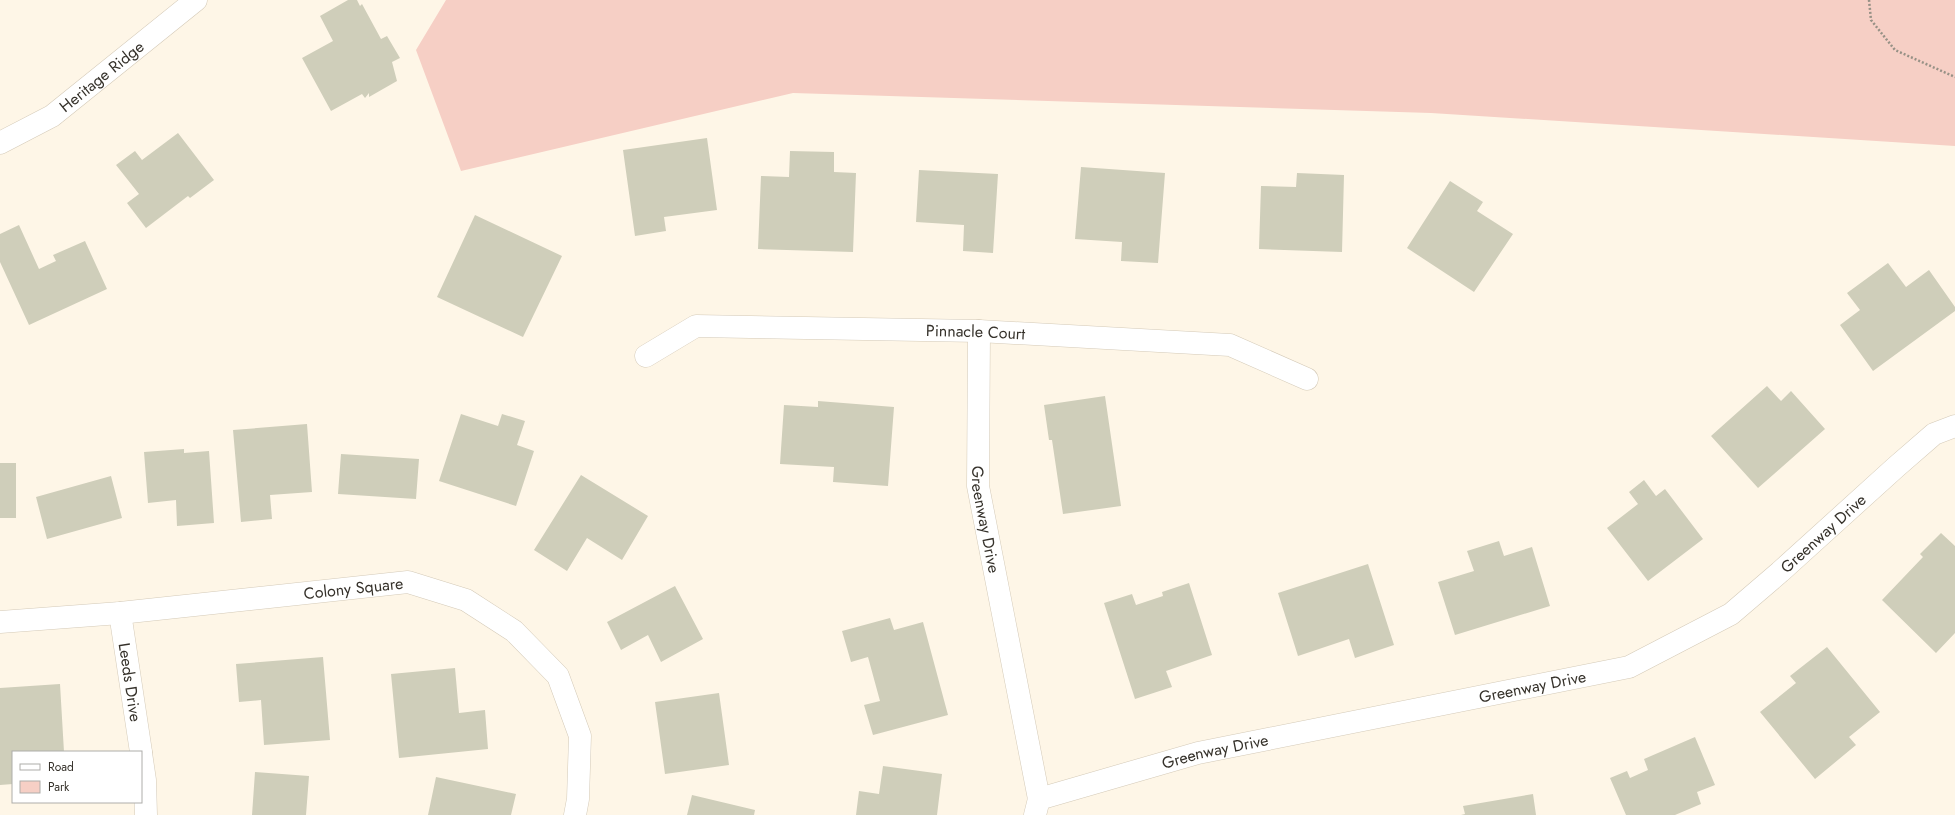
<svg xmlns="http://www.w3.org/2000/svg" width="1955" height="815" viewBox="0 0 1955 815" font-family="Jost,sans-serif">
	<style>
		.green { fill: #f6cfc5 }
		.building { fill: #cfceba }
		.lines { fill: none; stroke-linecap: round; stroke-linejoin: round }
		.street-casing { stroke: #d4cab8; stroke-width: 23 }
		.path { stroke: #979186; stroke-width: 2.5; stroke-dasharray: 2 2; stroke-linecap: butt }
		.street { stroke: #fff; stroke-width: 22 }
		.labels { text-anchor: middle; dominant-baseline: central; stroke-width: 3.5; stroke-linejoin: round; paint-order: stroke }
		.street-label { font-size: 16px; fill: #35312a; stroke: #fff }
	</style>
	<rect width="100%" height="100%" fill="#fef6e7"/>
	<path class="green" d="M 446,0 L 1955,0 L 1955,146 L 1431,113 L 793,93 L 461,171 L 416,50 Z"/>
	<path class="building" d="M 348,0 L 357,0 L 360,6 L 362,4 L 381,39 L 387,36 L 400,58 L 392,62 L 397,81 L 369,97 L 369,93 L 365,98 L 362,94 L 331,111 L 302,58 L 333,41 L 320,16 Z
		M 178,133 L 214,180 L 190,198 L 188,196 L 146,228 L 127,203 L 139,194 L 116,165 L 135,151 L 142,160 Z
		M 707,138 L 717,210 L 664,217 L 666,231 L 635,236 L 623,150 Z
		M 790,151 L 834,152 L 834,172 L 856,173 L 853,252 L 758,249 L 761,176 L 789,177 Z
		M 1081,167 L 1165,173 L 1158,263 L 1121,261 L 1122,242 L 1075,239 Z
		M 919,170 L 998,174 L 993,253 L 963,251 L 964,225 L 916,222 Z
		M 1297,173 L 1344,175 L 1342,252 L 1259,249 L 1261,186 L 1296,187 Z
		M 1450,181 L 1483,202 L 1477,211 L 1513,234 L 1474,292 L 1407,248 Z
		M 475,215 L 562,256 L 523,337 L 437,297 Z
		M 19,225 L 39,269 L 56,261 L 53,255 L 85,241 L 107,289 L 29,325 L 0,262 L 0,234 Z
		M 1888,263 L 1906,287 L 1929,270 L 1955,307 L 1955,311 L 1873,371 L 1840,325 L 1860,310 L 1847,293 Z
		M 1767,386 L 1781,401 L 1791,391 L 1825,429 L 1758,488 L 1711,436 Z
		M 1105,396 L 1121,506 L 1063,514 L 1052,440 L 1049,440 L 1044,405 Z
		M 818,401 L 894,407 L 888,486 L 833,482 L 834,467 L 780,464 L 784,405 L 818,407 Z
		M 461,414 L 498,426 L 502,414 L 525,421 L 517,445 L 534,451 L 516,506 L 439,481 Z
		M 307,424 L 312,492 L 270,495 L 272,519 L 241,522 L 233,430 Z
		M 184,449 L 184,453 L 209,451 L 214,523 L 177,526 L 176,500 L 148,503 L 144,452 Z
		M 341,454 L 419,459 L 416,499 L 338,494 Z
		M 0,463 L 16,463 L 16,518 L 0,518 Z
		M 581,475 L 648,516 L 622,560 L 587,538 L 567,571 L 534,550 Z
		M 111,476 L 122,518 L 47,539 L 36,497 Z
		M 1644,480 L 1656,496 L 1665,489 L 1703,539 L 1648,581 L 1607,528 L 1638,504 L 1629,492 Z
		M 1941,533 L 1955,546 L 1955,633 L 1936,653 L 1882,600 L 1923,557 L 1920,554 Z
		M 1499,541 L 1504,556 L 1532,547 L 1550,606 L 1455,635 L 1438,582 L 1474,571 L 1467,551 Z
		M 1368,564 L 1394,645 L 1355,658 L 1349,639 L 1298,656 L 1278,593 Z
		M 1189,583 L 1212,655 L 1166,671 L 1172,687 L 1135,699 L 1104,603 L 1132,594 L 1136,605 L 1163,596 L 1162,592 Z
		M 675,586 L 703,639 L 661,662 L 648,635 L 621,650 L 607,622 Z
		M 890,618 L 894,630 L 923,622 L 948,715 L 873,735 L 864,705 L 880,701 L 868,657 L 851,662 L 842,631 Z
		M 1827,647 L 1880,712 L 1849,737 L 1856,745 L 1815,779 L 1760,712 L 1796,683 L 1790,676 Z
		M 323,657 L 330,740 L 264,745 L 261,700 L 239,702 L 236,664 Z
		M 455,668 L 459,713 L 485,710 L 488,749 L 399,758 L 391,674 Z
		M 60,684 L 64,752 L 13,752 L 13,784 L 0,785 L 0,688 Z
		M 719,693 L 729,765 L 665,774 L 655,702 Z
		M 1695,737 L 1715,785 L 1697,792 L 1701,804 L 1675,815 L 1626,815 L 1610,778 L 1627,771 L 1630,778 L 1648,770 L 1644,759 Z
		M 883,766 L 942,774 L 937,815 L 856,815 L 859,791 L 879,794 Z
		M 255,772 L 309,776 L 306,815 L 252,815 Z
		M 436,777 L 516,794 L 511,815 L 428,815 Z
		M 1533,794 L 1536,815 L 1461,815 L 1465,814 L 1463,806 Z
		M 692,795 L 755,810 L 754,815 L 687,815 Z"/>
	<g class="lines">
		<g class="street-casing">
			<g id="street">
				<path id="s1" d="M 0,143 L 52,116 L 196,0"/>
				<path id="s2" d="M 979,331 L 978,486 L 1039,799"/>
				<path id="s3" d="M 646,356 L 696,326 L 979,331 L 1230,345 L 1307,379"/>
				<path id="s4" d="M 120,613 L 141,752"/>
				<path id="s5" d="M 0,622 L 120,613 L 408,582 L 466,600 L 514,631 L 558,676 L 580,736 L 578,799 L 575,815"/>
				<path d="M 141,753 L 145,780 L 146,815"/>
				<path id="s6" d="M 1035,815 L 1039,799 L 1198,753 L 1629,667 L 1731,614 L 1780,572 L 1896,467 L 1934,434 L 1955,426"/>
			</g>
		</g>
		<path class="path" d="M 1869,0 L 1871,20 L 1895,50 L 1955,77"/>
		<use href="#street" class="street"/>
	</g>
	<g class="labels">
		<g class="street-label">
			<text stroke="none"><textPath href="#s1" startOffset="122">Heritage Ridge</textPath></text>
			<text stroke="none"><textPath href="#s3" startOffset="338">Pinnacle Court</textPath></text>
			<text stroke="none"><textPath href="#s2" startOffset="189">Greenway Drive</textPath></text>
			<text stroke="none"><textPath href="#s6" startOffset="859">Greenway Drive</textPath></text>
			<text stroke="none"><textPath href="#s5" startOffset="355">Colony Square</textPath></text>
			<text stroke="none"><textPath href="#s4" startOffset="70">Leeds Drive</textPath></text>
			<text stroke="none"><textPath href="#s6" startOffset="523">Greenway Drive</textPath></text>
			<text stroke="none"><textPath href="#s6" startOffset="199">Greenway Drive</textPath></text>
		</g>
	</g>
	<rect x="12" y="751" width="130" height="52" fill="#ffffff" stroke="#aeadaa"/>
	<rect x="20" y="764" width="20" height="6" fill="#ffffff" stroke="#aeadaa"/>
	<text x="48" y="771" font-size="12" fill="#35312a">Road</text>
	<rect x="20" y="781" width="20" height="12" fill="#f6cfc5" stroke="#aeadaa"/>
	<text x="48" y="791" font-size="12" fill="#35312a">Park</text>
</svg>
